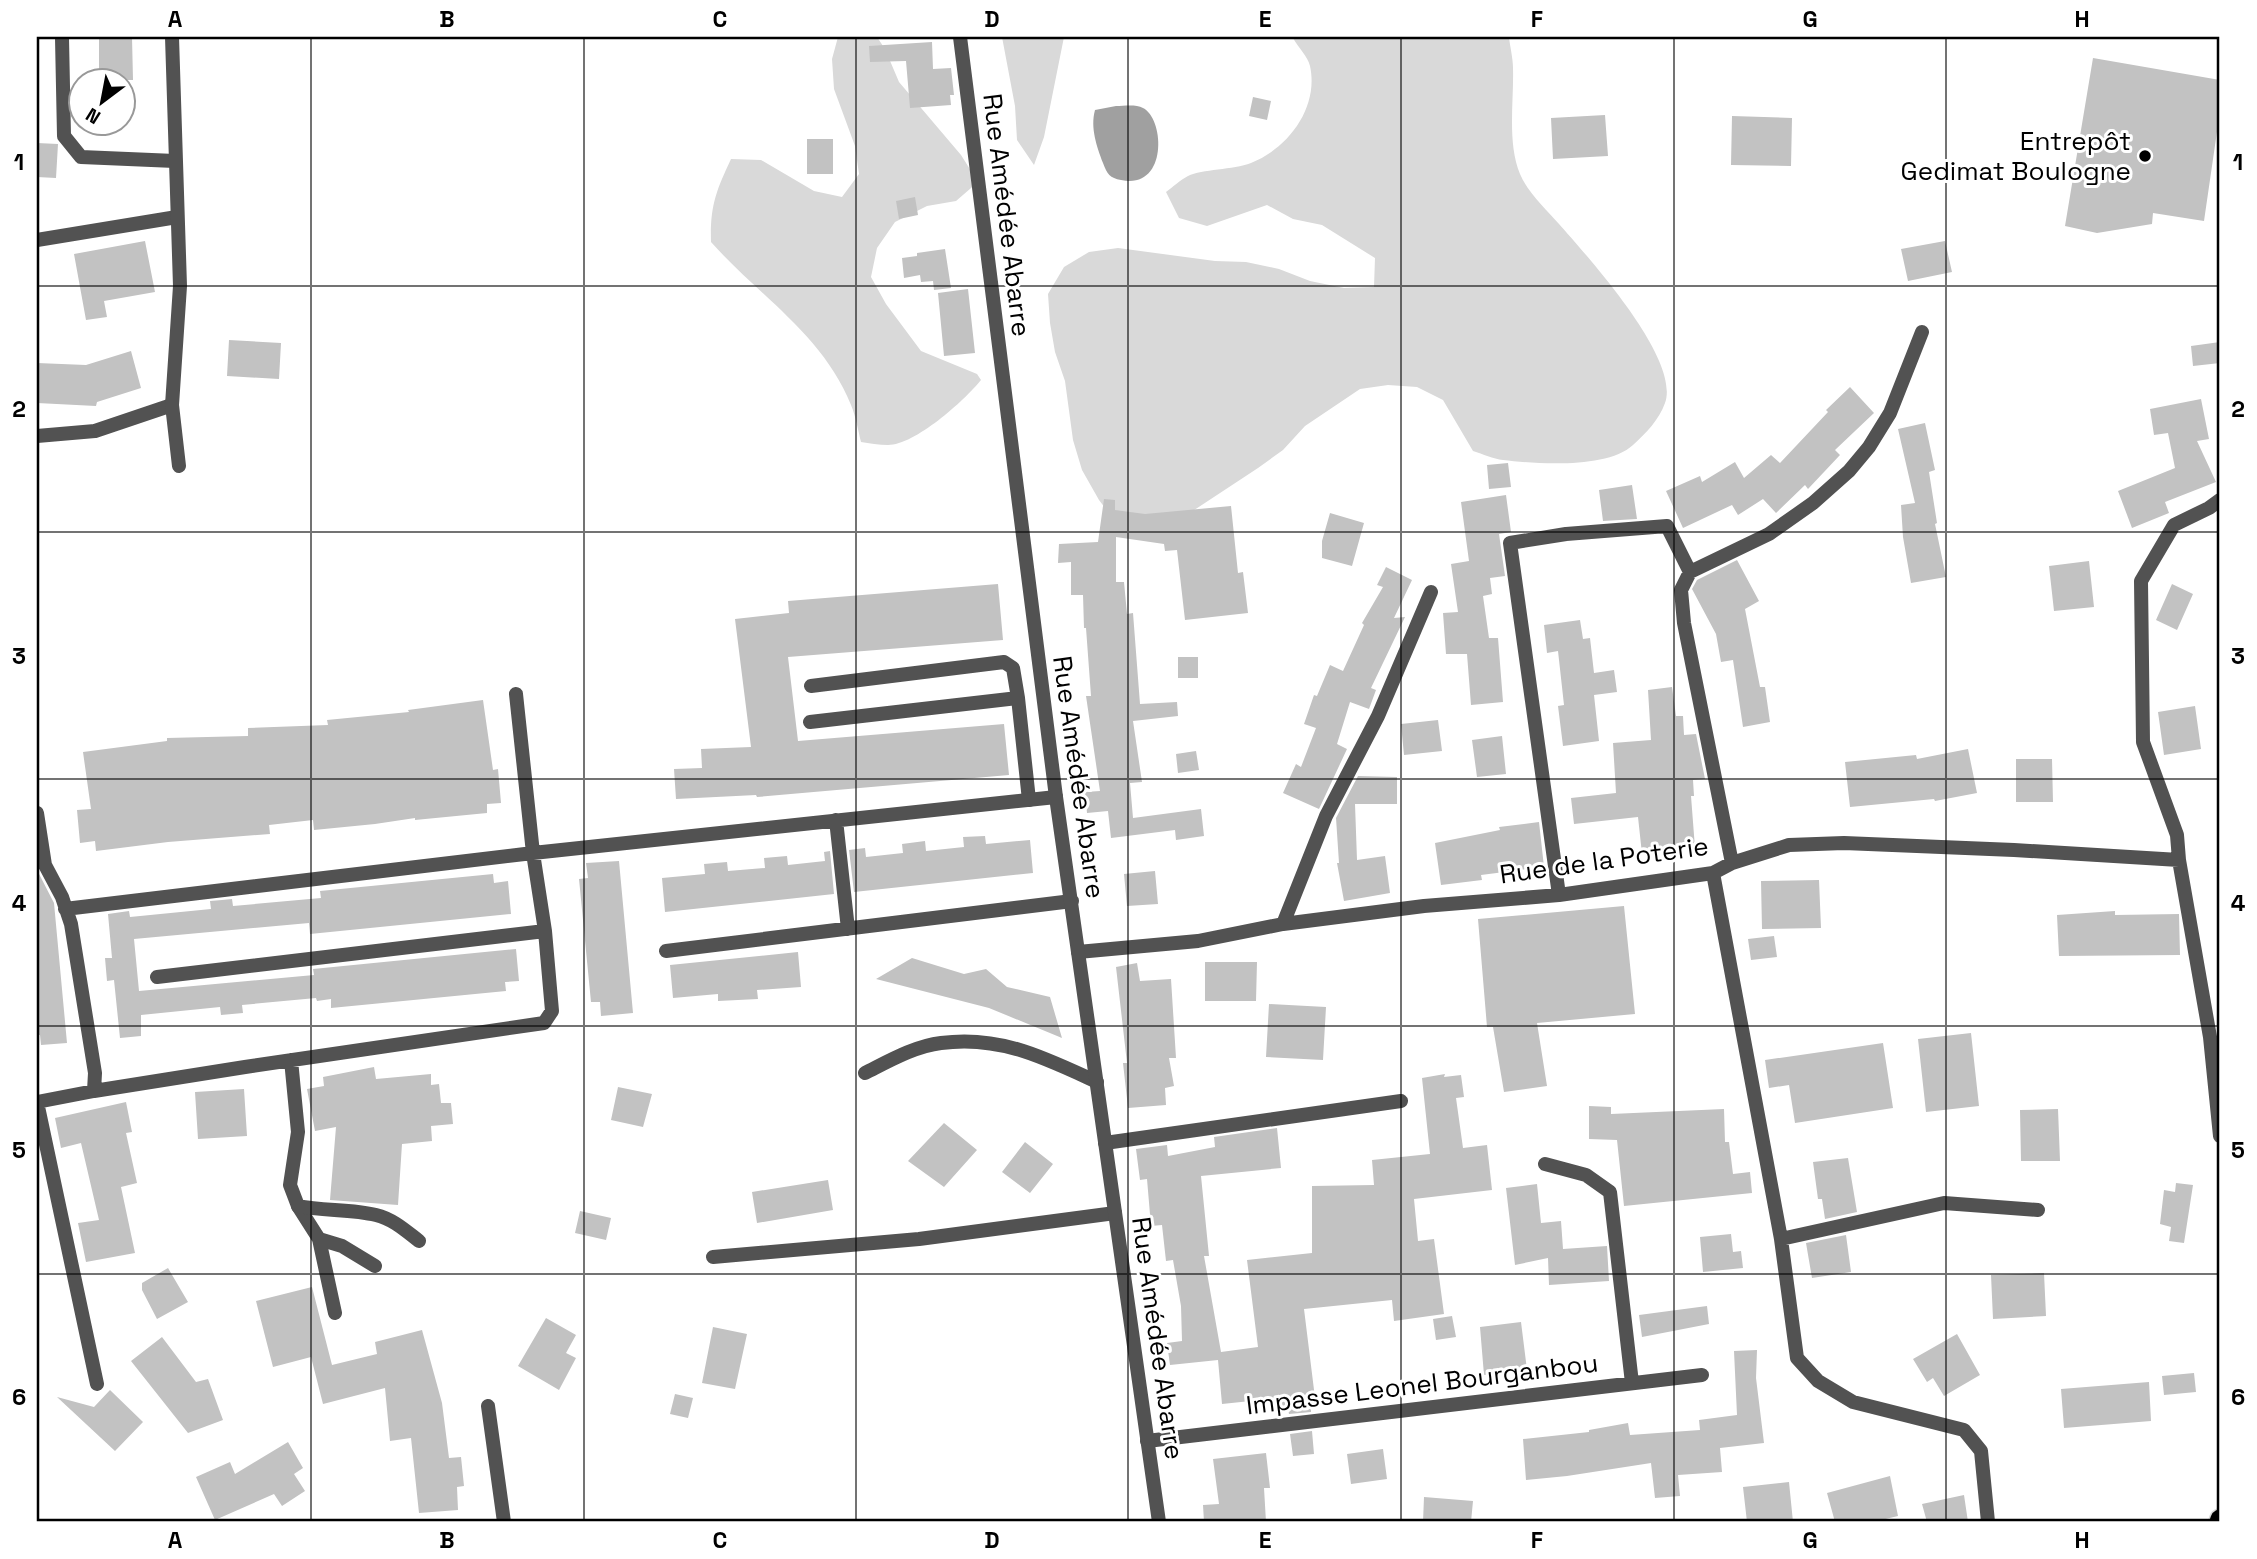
<svg xmlns="http://www.w3.org/2000/svg" width="2257" height="1559" viewBox="0 0 2257 1559" font-family="'Space Grotesk',sans-serif">
	<style>
		.green { fill: #d9d9d9 }
		.water { fill: #a0a0a0 }
		.building { fill: #c2c2c2 }
		.lines { fill: none; stroke-linecap: round; stroke-linejoin: round }
		.trunk-casing { stroke: #dbdbdb; stroke-width: 22 }
		.service { stroke: #525252; stroke-width: 14 }
		.minor { stroke: #525252; stroke-width: 14 }
		.tertiary { stroke: #525252; stroke-width: 14 }
		.trunk { stroke: #000; stroke-width: 19 }
		.grid { fill: none; stroke: #000; stroke-width: 2; stroke-opacity: 0.55 }
		.poi-dot { fill: #000; stroke: #fff; stroke-width: 2.5 }
		.labels { text-anchor: middle; dominant-baseline: central; stroke-width: 6; stroke-linejoin: round; paint-order: stroke }
		.poi-label { font-size: 26px; fill: #000; stroke: #fff; text-anchor: end }
		.street-label { font-size: 26px; fill: #000; stroke: #fff }
		.neatline { fill: none; stroke: #000; stroke-width: 2.5 }
		.grid-label { font-size: 23px; text-anchor: middle; font-weight: bold; fill: #000 }
	</style>
	<rect width="100%" height="100%" fill="#fff"/>
	<path class="green" d="M 838,37 L 877,37 L 885,49 L 899,82 L 961,155 L 978,182 L 956,201 L 927,206 L 895,222 L 877,248 L 871,277 L 886,304 L 921,351 L 977,374 L 981,380 C 964,401 915,445 888,445 C 879,445 869,443 861,442 C 858,430 856,417 851,405 C 823,335 759,296 711,242 C 710,206 716,191 731,159 L 761,160 L 814,191 L 842,197 L 859,174 L 855,146 L 834,89 L 832,59 Z
		M 1002,37 L 1064,37 L 1044,137 L 1034,165 L 1017,140 L 1015,106 Z
		M 1288,37 L 1509,37 C 1510,47 1513,58 1513,68 C 1514,102 1507,142 1520,174 C 1528,193 1546,209 1559,224 C 1588,257 1681,359 1665,403 C 1659,420 1646,433 1633,445 C 1607,469 1537,464 1503,460 C 1493,459 1483,454 1473,451 L 1443,400 L 1417,387 L 1388,385 L 1360,389 L 1305,426 L 1283,450 L 1258,468 L 1176,522 L 1121,529 L 1099,500 L 1082,470 L 1073,440 L 1065,381 L 1055,352 L 1050,323 L 1048,294 L 1064,267 L 1089,252 L 1118,248 L 1215,261 L 1246,262 L 1279,269 L 1310,281 L 1344,288 L 1374,287 L 1375,258 L 1322,225 L 1293,219 L 1267,205 L 1207,226 L 1179,218 L 1166,192 C 1173,187 1180,180 1188,176 C 1202,169 1233,170 1251,163 C 1289,148 1319,107 1310,66 C 1308,57 1298,47 1293,38 Z"/>
	<path class="water" d="M 1116,106 C 1124,106 1136,104 1143,108 C 1165,119 1168,190 1121,180 C 1110,178 1107,174 1103,163 C 1097,147 1090,128 1095,110 Z"/>
	<path class="building" d="M 99,37 L 132,37 L 133,80 L 99,80 Z
		M 932,42 L 933,69 L 951,68 L 954,95 L 950,95 L 951,105 L 910,108 L 906,61 L 870,62 L 869,46 Z
		M 2093,58 L 2220,80 L 2220,111 L 2204,221 L 2153,213 L 2152,224 L 2097,233 L 2065,226 Z
		M 1253,97 L 1271,101 L 1267,120 L 1249,116 Z
		M 1605,115 L 1608,156 L 1553,159 L 1551,118 Z
		M 1732,116 L 1792,118 L 1791,166 L 1731,165 Z
		M 807,139 L 833,139 L 833,174 L 807,174 Z
		M 37,143 L 58,144 L 56,178 L 37,177 Z
		M 915,197 L 918,215 L 899,219 L 896,201 Z
		M 145,241 L 155,292 L 104,301 L 107,317 L 86,320 L 74,254 Z
		M 1945,241 L 1952,272 L 1908,281 L 1901,249 Z
		M 945,249 L 951,288 L 934,290 L 933,281 L 921,282 L 920,275 L 904,278 L 902,258 L 917,256 L 917,253 Z
		M 968,289 L 975,353 L 944,356 L 938,293 Z
		M 229,340 L 281,343 L 279,379 L 227,376 Z
		M 2220,342 L 2220,363 L 2193,366 L 2191,346 Z
		M 131,351 L 141,388 L 97,402 L 96,406 L 37,403 L 37,363 L 86,365 Z
		M 1850,387 L 1874,413 L 1835,450 L 1840,455 L 1808,489 L 1805,485 L 1776,513 L 1763,499 L 1738,515 L 1732,505 L 1683,528 L 1666,491 L 1700,476 L 1702,482 L 1735,462 L 1744,478 L 1771,455 L 1780,463 L 1828,412 L 1826,410 Z
		M 2201,399 L 2209,439 L 2197,441 L 2216,482 L 2165,502 L 2169,513 L 2132,528 L 2118,491 L 2175,468 L 2168,433 L 2154,435 L 2150,409 Z
		M 1925,423 L 1935,470 L 1929,472 L 1937,523 L 1935,524 L 1946,577 L 1911,583 L 1903,537 L 1901,505 L 1915,503 L 1898,429 Z
		M 1508,463 L 1511,487 L 1489,489 L 1487,465 Z
		M 1632,485 L 1637,519 L 1603,521 L 1599,490 Z
		M 1506,495 L 1511,532 L 1499,534 L 1505,576 L 1490,578 L 1492,594 L 1483,596 L 1489,638 L 1498,638 L 1503,702 L 1471,705 L 1467,654 L 1446,654 L 1443,613 L 1458,612 L 1451,564 L 1469,561 L 1461,502 Z
		M 1104,499 L 1115,500 L 1115,510 L 1145,514 L 1231,506 L 1238,573 L 1243,572 L 1248,613 L 1185,620 L 1177,550 L 1165,551 L 1164,544 L 1116,537 L 1116,582 L 1124,582 L 1127,614 L 1133,613 L 1140,704 L 1177,702 L 1178,716 L 1133,721 L 1142,782 L 1130,783 L 1133,818 L 1201,809 L 1204,836 L 1176,840 L 1175,830 L 1111,838 L 1108,811 L 1087,813 L 1085,792 L 1100,791 L 1086,696 L 1091,696 L 1086,628 L 1084,628 L 1083,595 L 1071,595 L 1071,562 L 1058,563 L 1059,544 L 1098,542 Z
		M 1330,513 L 1364,523 L 1352,566 L 1322,558 L 1322,541 Z
		M 1737,560 L 1759,601 L 1745,609 L 1760,687 L 1765,687 L 1770,722 L 1743,727 L 1733,660 L 1721,662 L 1716,634 L 1692,589 L 1697,580 Z
		M 2089,561 L 2094,607 L 2054,611 L 2049,566 Z
		M 1386,567 L 1412,580 L 1394,618 L 1405,617 L 1371,688 L 1376,690 L 1369,709 L 1350,702 L 1337,744 L 1347,749 L 1319,809 L 1283,793 L 1296,764 L 1301,767 L 1316,728 L 1304,724 L 1314,695 L 1317,696 L 1330,665 L 1343,671 L 1364,625 L 1362,623 L 1383,587 L 1377,585 Z
		M 998,584 L 1003,640 L 788,657 L 798,741 L 1004,724 L 1009,775 L 757,797 L 756,795 L 676,799 L 674,769 L 702,768 L 701,749 L 751,747 L 735,619 L 789,613 L 788,601 Z
		M 2172,584 L 2193,594 L 2177,630 L 2156,620 Z
		M 1580,620 L 1583,639 L 1590,638 L 1594,673 L 1614,670 L 1617,692 L 1594,695 L 1599,741 L 1563,746 L 1558,706 L 1564,705 L 1558,651 L 1547,653 L 1544,625 Z
		M 1178,657 L 1198,657 L 1198,678 L 1178,678 Z
		M 1672,687 L 1676,716 L 1683,716 L 1684,735 L 1696,734 L 1705,779 L 1693,780 L 1694,796 L 1691,796 L 1695,848 L 1642,854 L 1638,817 L 1574,824 L 1571,798 L 1616,793 L 1613,743 L 1651,740 L 1648,690 Z
		M 483,700 L 493,770 L 498,769 L 501,803 L 487,804 L 487,813 L 415,820 L 415,818 L 375,824 L 314,830 L 313,820 L 269,825 L 270,834 L 168,842 L 96,851 L 95,841 L 80,843 L 77,810 L 91,809 L 83,752 L 167,741 L 167,738 L 248,736 L 248,728 L 328,725 L 327,720 L 409,712 L 408,710 Z
		M 2195,706 L 2201,749 L 2164,755 L 2158,712 Z
		M 1438,720 L 1442,751 L 1404,755 L 1401,724 Z
		M 1502,736 L 1506,774 L 1477,777 L 1472,740 Z
		M 1968,749 L 1977,793 L 1935,801 L 1934,799 L 1850,807 L 1845,762 L 1916,755 L 1917,759 Z
		M 1196,751 L 1199,770 L 1178,773 L 1176,754 Z
		M 2016,759 L 2052,759 L 2053,802 L 2016,802 Z
		M 1358,776 L 1397,777 L 1397,804 L 1355,804 L 1357,860 L 1385,856 L 1390,893 L 1344,901 L 1337,863 L 1339,863 L 1336,818 Z
		M 1539,822 L 1544,867 L 1481,875 L 1482,880 L 1441,885 L 1435,843 L 1500,830 L 1499,827 Z
		M 985,836 L 986,844 L 1030,840 L 1033,873 L 854,892 L 849,850 L 865,848 L 866,857 L 903,853 L 902,844 L 925,841 L 926,851 L 964,847 L 963,837 Z
		M 830,851 L 834,894 L 665,912 L 662,878 L 705,874 L 704,864 L 727,862 L 728,871 L 765,868 L 764,858 L 787,856 L 788,865 L 825,861 L 824,852 Z
		M 619,861 L 633,1013 L 601,1016 L 600,1002 L 591,1002 L 579,879 L 588,878 L 586,863 Z
		M 37,870 L 54,903 L 67,1043 L 41,1045 L 40,1035 L 37,1035 Z
		M 1155,871 L 1158,904 L 1127,906 L 1124,874 Z
		M 493,874 L 494,883 L 508,881 L 511,914 L 310,934 L 309,923 L 134,939 L 139,991 L 314,975 L 313,969 L 516,949 L 519,981 L 505,982 L 506,991 L 331,1008 L 331,999 L 317,1001 L 316,998 L 242,1005 L 243,1013 L 221,1015 L 220,1007 L 141,1015 L 141,1036 L 120,1038 L 114,980 L 107,981 L 105,958 L 112,958 L 108,914 L 129,911 L 130,917 L 211,909 L 210,901 L 222,900 L 232,899 L 233,906 L 321,898 L 320,891 Z
		M 1819,880 L 1821,928 L 1762,929 L 1761,881 Z
		M 1624,906 L 1635,1014 L 1537,1023 L 1547,1086 L 1504,1092 L 1493,1027 L 1487,1027 L 1478,919 Z
		M 2115,911 L 2115,915 L 2179,914 L 2180,955 L 2059,956 L 2057,915 Z
		M 1774,936 L 1777,957 L 1751,960 L 1748,939 Z
		M 798,952 L 801,987 L 757,990 L 758,999 L 718,1001 L 718,994 L 673,998 L 670,965 Z
		M 912,958 L 964,974 L 986,969 L 1007,987 L 1050,997 L 1062,1038 L 989,1008 L 876,979 Z
		M 1205,962 L 1257,962 L 1256,1001 L 1205,1001 Z
		M 1137,963 L 1140,981 L 1171,979 L 1176,1058 L 1169,1058 L 1174,1086 L 1165,1088 L 1166,1105 L 1128,1108 L 1123,1063 L 1127,1063 L 1116,967 Z
		M 1269,1004 L 1326,1007 L 1323,1060 L 1266,1057 Z
		M 1971,1033 L 1979,1106 L 1926,1112 L 1918,1039 Z
		M 1883,1043 L 1893,1108 L 1795,1123 L 1789,1085 L 1769,1088 L 1765,1060 Z
		M 374,1067 L 376,1079 L 431,1074 L 431,1085 L 439,1084 L 441,1103 L 451,1103 L 453,1124 L 431,1126 L 432,1141 L 402,1144 L 398,1205 L 330,1200 L 336,1127 L 315,1131 L 307,1089 L 324,1086 L 323,1077 Z
		M 1445,1074 L 1444,1077 L 1461,1075 L 1464,1097 L 1456,1098 L 1463,1148 L 1487,1145 L 1492,1190 L 1414,1199 L 1418,1241 L 1434,1239 L 1444,1314 L 1394,1321 L 1392,1300 L 1304,1309 L 1316,1406 L 1311,1406 L 1311,1412 L 1289,1414 L 1288,1409 L 1281,1409 L 1279,1398 L 1222,1404 L 1218,1360 L 1170,1365 L 1167,1343 L 1182,1341 L 1181,1306 L 1173,1260 L 1166,1261 L 1162,1225 L 1151,1226 L 1147,1179 L 1140,1180 L 1136,1149 L 1167,1145 L 1168,1156 L 1215,1147 L 1214,1137 L 1277,1128 L 1281,1168 L 1201,1176 L 1209,1256 L 1204,1256 L 1221,1352 L 1258,1347 L 1247,1260 L 1312,1253 L 1312,1186 L 1374,1185 L 1372,1160 L 1430,1154 L 1422,1078 Z
		M 618,1087 L 652,1094 L 643,1127 L 611,1120 Z
		M 244,1089 L 247,1136 L 198,1139 L 195,1092 Z
		M 126,1102 L 132,1132 L 126,1133 L 137,1183 L 121,1187 L 135,1253 L 86,1262 L 78,1223 L 99,1220 L 81,1143 L 61,1148 L 55,1118 Z
		M 1589,1106 L 1611,1107 L 1611,1114 L 1724,1109 L 1725,1142 L 1729,1142 L 1733,1174 L 1750,1172 L 1752,1193 L 1624,1206 L 1617,1140 L 1589,1139 Z
		M 2058,1109 L 2060,1161 L 2021,1161 L 2020,1110 Z
		M 944,1123 L 977,1150 L 944,1187 L 908,1161 Z
		M 1025,1142 L 1053,1164 L 1030,1193 L 1002,1172 Z
		M 1848,1158 L 1857,1212 L 1825,1219 L 1822,1199 L 1818,1199 L 1813,1162 Z
		M 828,1180 L 833,1210 L 757,1223 L 752,1192 Z
		M 2176,1183 L 2193,1185 L 2184,1243 L 2169,1241 L 2171,1227 L 2160,1224 L 2164,1190 L 2175,1192 Z
		M 1537,1184 L 1541,1223 L 1561,1221 L 1563,1249 L 1607,1246 L 1609,1281 L 1549,1285 L 1548,1258 L 1515,1265 L 1506,1188 Z
		M 580,1211 L 611,1218 L 606,1240 L 575,1233 Z
		M 1731,1234 L 1733,1252 L 1741,1251 L 1743,1268 L 1703,1272 L 1700,1237 Z
		M 1846,1235 L 1851,1272 L 1812,1278 L 1806,1243 Z
		M 168,1268 L 188,1302 L 157,1319 L 142,1290 L 142,1283 Z
		M 2044,1273 L 2046,1316 L 1993,1319 L 1991,1275 Z
		M 312,1287 L 332,1365 L 377,1354 L 375,1342 L 422,1330 L 442,1403 L 449,1458 L 461,1457 L 464,1486 L 457,1487 L 458,1510 L 419,1513 L 411,1438 L 390,1441 L 385,1388 L 323,1404 L 311,1357 L 273,1367 L 256,1301 Z
		M 1707,1306 L 1709,1324 L 1642,1337 L 1639,1315 Z
		M 1452,1316 L 1456,1337 L 1436,1340 L 1433,1319 Z
		M 546,1318 L 576,1335 L 566,1353 L 576,1358 L 559,1390 L 518,1366 Z
		M 1521,1322 L 1527,1370 L 1484,1375 L 1480,1327 Z
		M 713,1327 L 747,1334 L 735,1389 L 702,1383 Z
		M 1957,1334 L 1980,1375 L 1944,1396 L 1933,1378 L 1927,1382 L 1913,1359 Z
		M 162,1337 L 196,1382 L 208,1379 L 223,1420 L 188,1433 L 131,1361 Z
		M 1757,1350 L 1756,1378 L 1764,1443 L 1720,1448 L 1722,1472 L 1678,1475 L 1680,1496 L 1655,1498 L 1651,1463 L 1567,1476 L 1526,1480 L 1523,1439 L 1589,1432 L 1589,1430 L 1628,1423 L 1630,1435 L 1700,1430 L 1699,1420 L 1737,1415 L 1734,1351 Z
		M 2194,1373 L 2196,1392 L 2164,1395 L 2162,1376 Z
		M 2149,1382 L 2151,1421 L 2064,1428 L 2061,1389 Z
		M 110,1390 L 143,1422 L 115,1451 L 57,1397 L 94,1407 Z
		M 675,1394 L 693,1398 L 688,1418 L 670,1414 Z
		M 1312,1431 L 1314,1454 L 1293,1456 L 1290,1434 Z
		M 288,1442 L 303,1468 L 294,1474 L 305,1491 L 282,1506 L 274,1494 L 215,1520 L 196,1477 L 230,1462 L 235,1474 Z
		M 1383,1449 L 1387,1479 L 1351,1484 L 1347,1454 Z
		M 1266,1453 L 1270,1488 L 1264,1488 L 1266,1522 L 1204,1522 L 1203,1505 L 1219,1504 L 1213,1459 Z
		M 1890,1476 L 1898,1516 L 1873,1522 L 1835,1522 L 1827,1493 Z
		M 1789,1482 L 1793,1522 L 1747,1522 L 1743,1487 Z
		M 1964,1495 L 1968,1522 L 1927,1522 L 1922,1504 Z
		M 1424,1497 L 1473,1501 L 1471,1522 L 1423,1522 Z"/>
	<g class="lines">
		<g class="trunk-casing">
			<path id="trunk" d="M 2219,1522 L 2220,1519"/>
		</g>
		<path class="service" d="M 62,38 L 64,136 L 81,157 L 175,161
			M 37,240 L 177,217
			M 37,436 L 95,431 L 172,405
			M 811,686 L 1004,662 L 1013,668 L 1018,698
			M 810,722 L 1018,698 L 1029,800
			M 865,1073 C 889,1061 915,1046 941,1043 C 1000,1035 1045,1058 1097,1082
			M 298,1206 L 319,1239 L 335,1313
			M 319,1239 L 342,1246 L 375,1266"/>
		<path class="minor" d="M 172,37 L 180,286 L 172,405 L 179,466
			M 2220,500 L 2209,508 L 2174,525 L 2141,581 L 2143,742 L 2177,835 L 2179,860 L 2210,1037 L 2220,1136
			M 37,813 L 45,865 L 62,897 L 71,924 L 95,1073 L 94,1091
			M 836,820 L 848,929
			M 1732,863 L 1684,623 L 1681,590 L 1690,572 L 1769,534 L 1813,503 L 1849,471 L 1869,447 L 1890,413 L 1922,332
			M 1713,873 L 1781,1239 L 1797,1358 L 1818,1381 L 1853,1402 L 1964,1430 L 1981,1451 L 1988,1522
			M 1559,895 L 1510,543 L 1566,534 L 1667,526 L 1690,572
			M 65,909 L 533,853 L 516,694
			M 1283,924 L 1326,816 L 1378,716 L 1431,592
			M 666,951 L 1072,901
			M 1078,952 L 1198,941 L 1283,924 L 1424,906 L 1559,895 L 1713,873 L 1732,863 L 1789,845 L 1844,843 L 2014,850 L 2179,860
			M 157,977 L 545,931
			M 291,1060 L 298,1132 L 290,1185 L 298,1206 C 323,1211 352,1209 376,1215 C 393,1219 406,1231 419,1241
			M 37,1102 L 94,1091 L 245,1067 L 544,1023 L 552,1011 L 545,931 L 533,853 L 1056,797
			M 37,1102 L 97,1384
			M 1105,1143 L 1401,1101
			M 1545,1164 L 1586,1175 L 1610,1192 L 1632,1383
			M 1781,1239 L 1944,1203 L 2038,1210
			M 713,1257 L 919,1239 L 1115,1213
			M 488,1406 L 504,1522
			M 1147,1441 L 1702,1375"/>
		<path class="tertiary" d="M 960,37 L 1056,797 L 1159,1522"/>
		<use href="#trunk" class="trunk"/>
	</g>
	<path class="grid" d="M 311,37 L 311,1522M 584,37 L 584,1522M 856,37 L 856,1522M 1128,37 L 1128,1522M 1401,37 L 1401,1522M 1674,37 L 1674,1522M 1946,37 L 1946,1522M 37,286 L 2220,286M 37,532 L 2220,532M 37,779 L 2220,779M 37,1026 L 2220,1026M 37,1274 L 2220,1274"/>
	<circle class="poi-dot" cx="2145" cy="156" r="7"/>
	<g class="labels">
		<g class="poi-label">
			<text x="2131" y="141">Entrepôt<tspan x="2131" dy="30">Gedimat Boulogne</tspan></text>
		</g>
		<g class="street-label">
			<text transform="translate(1007 215) rotate(83)">Rue Amédée Abarre</text>
			<text transform="translate(1079 777) rotate(82)">Rue Amédée Abarre</text>
			<text transform="translate(1604 860) rotate(-8)">Rue de la Poterie</text>
			<text transform="translate(1158 1338) rotate(82)">Rue Amédée Abarre</text>
			<text transform="translate(1422 1384) rotate(-7)">Impasse Leonel Bourganbou</text>
		</g>
	</g>
	<rect width="2257" height="1559" fill="none" stroke="#ffffff" stroke-width="77"/>
	<g transform="translate(102 102) rotate(212)"><circle r="33" fill="#ffffff" stroke="#999999" stroke-width="2"/>
	<path d="M0-5L12 26L0 18L-12 26Z" fill="#000000"/>
	<text y="-10" font-size="19" font-weight="bold" text-anchor="middle" fill="#000000">N</text>
	</g>
	<rect x="38" y="38" width="2180" height="1482" class="neatline"/>
	<g class="grid-label">
		<text x="175" y="27">A</text>
		<text x="447" y="27">B</text>
		<text x="720" y="27">C</text>
		<text x="992" y="27">D</text>
		<text x="1265" y="27">E</text>
		<text x="1537" y="27">F</text>
		<text x="1810" y="27">G</text>
		<text x="2082" y="27">H</text>
		<text x="19" y="170">1</text>
		<text x="2238" y="170">1</text>
		<text x="19" y="417">2</text>
		<text x="2238" y="417">2</text>
		<text x="19" y="664">3</text>
		<text x="2238" y="664">3</text>
		<text x="19" y="911">4</text>
		<text x="2238" y="911">4</text>
		<text x="19" y="1158">5</text>
		<text x="2238" y="1158">5</text>
		<text x="19" y="1405">6</text>
		<text x="2238" y="1405">6</text>
		<text x="175" y="1548">A</text>
		<text x="447" y="1548">B</text>
		<text x="720" y="1548">C</text>
		<text x="992" y="1548">D</text>
		<text x="1265" y="1548">E</text>
		<text x="1537" y="1548">F</text>
		<text x="1810" y="1548">G</text>
		<text x="2082" y="1548">H</text>
	</g>
</svg>
